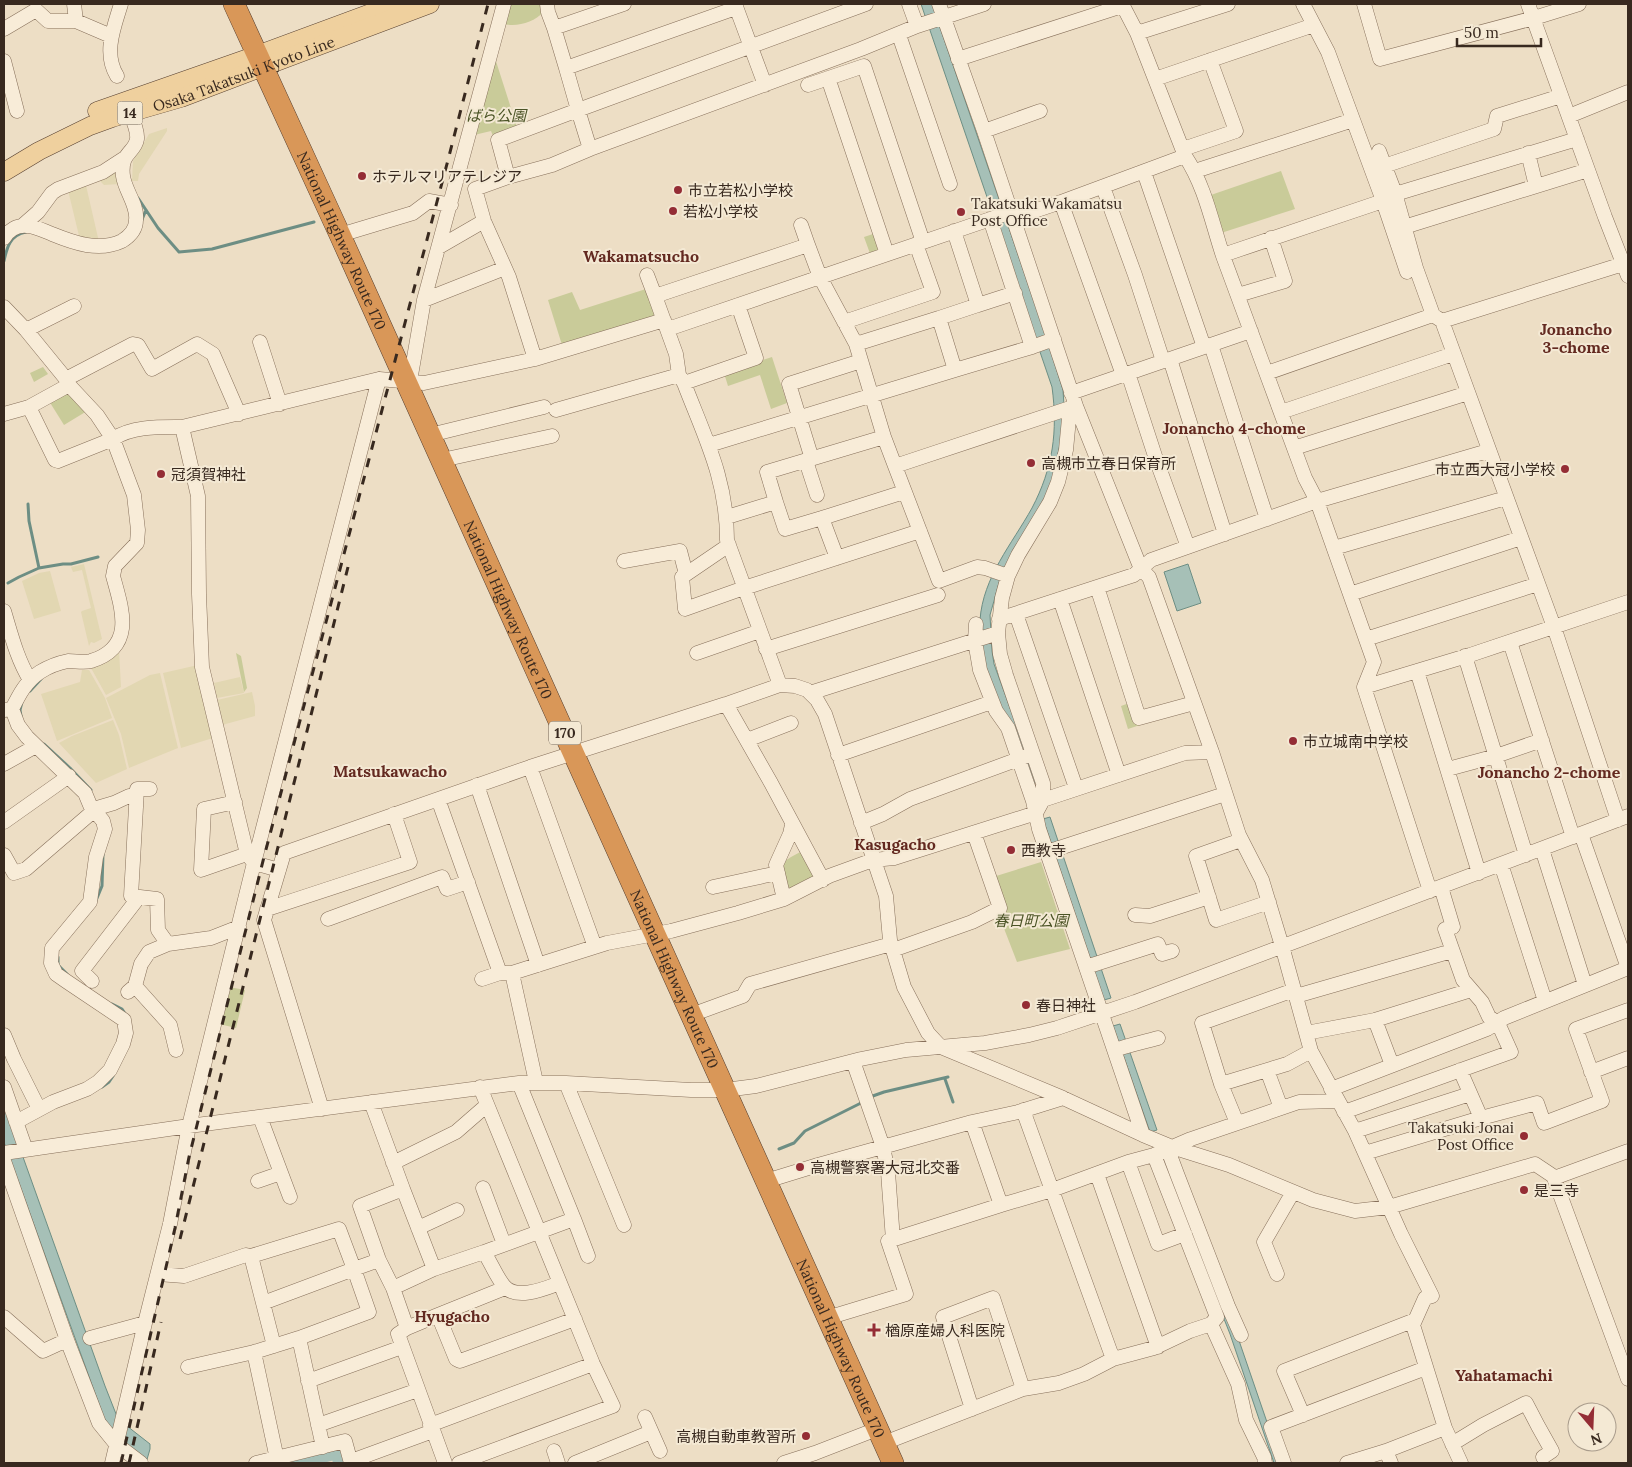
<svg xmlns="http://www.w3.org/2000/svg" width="1632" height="1467" viewBox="0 0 1632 1467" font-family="Lora,'Noto Sans JP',serif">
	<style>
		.farmland { fill: #e2d7b2 }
		.green { fill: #c9cb99 }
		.water { fill: #a6c0b7; stroke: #6d8e84 }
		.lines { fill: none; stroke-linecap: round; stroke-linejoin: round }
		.stream { stroke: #6d8e84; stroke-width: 3 }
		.river { stroke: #a6c0b7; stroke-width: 20 }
		.minor-casing { stroke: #87705b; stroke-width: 15 }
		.major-casing { stroke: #553e2f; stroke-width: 19 }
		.highway-casing { stroke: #553e2f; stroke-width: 22 }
		.minor { stroke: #f8ecd8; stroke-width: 14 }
		.major { stroke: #efd09e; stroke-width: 18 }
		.highway { stroke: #d99758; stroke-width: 21 }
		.rail { stroke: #38291f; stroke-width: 3; stroke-dasharray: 9 9; stroke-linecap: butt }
		.poi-dot { fill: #942d35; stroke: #f4e9d4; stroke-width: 2 }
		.labels { text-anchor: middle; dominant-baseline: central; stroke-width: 4; stroke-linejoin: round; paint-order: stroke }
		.shield { fill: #f4e9d4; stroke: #706355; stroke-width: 1 }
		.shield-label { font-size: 14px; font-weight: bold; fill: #38291f }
		.street-label { font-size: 15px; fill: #38291f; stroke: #f4e9d4 }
		.park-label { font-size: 15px; font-style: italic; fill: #4b5426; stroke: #f4e9d4 }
		.poi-label { font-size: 15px; fill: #38291f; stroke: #f4e9d4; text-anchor: start }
		.neighbourhood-label { font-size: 16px; font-weight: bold; fill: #632920; stroke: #f4e9d4 }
	</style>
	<rect width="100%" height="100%" fill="#eddec5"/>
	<path class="farmland" d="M 167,128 L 167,131 L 139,174 L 138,181 L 132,181 L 133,161 L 149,134 Z
		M 116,167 L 119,184 L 104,185 L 96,177 Z
		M 85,181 L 99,242 L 80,240 L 67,186 Z
		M 84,564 L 102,639 L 94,643 L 91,642 L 89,646 L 81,612 L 82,611 L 91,608 L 82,570 L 73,572 L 71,567 Z
		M 50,571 L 61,611 L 34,619 L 22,581 L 39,573 Z
		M 119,650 L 121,687 L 106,695 L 91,668 Z
		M 198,665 L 216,737 L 181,748 L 163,673 Z
		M 82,670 L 89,670 L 105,698 L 112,718 L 57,741 L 41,694 L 80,682 Z
		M 160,673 L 178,748 L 129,768 L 121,734 L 106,698 L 150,675 Z
		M 240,677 L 244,693 L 217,698 L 214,683 Z
		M 252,692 L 255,706 L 255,716 L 222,725 L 217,700 Z
		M 113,720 L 119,735 L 127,769 L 96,783 L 59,743 L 72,736 Z"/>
	<path class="green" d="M 507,4 L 543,4 L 543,12 C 534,23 514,28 501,23 Z
		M 494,55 L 517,127 L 493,136 L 491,131 L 474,135 Z
		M 1281,171 L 1295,209 L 1221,233 L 1208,196 Z
		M 876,233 L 884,255 L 872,259 L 864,237 Z
		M 646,289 L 656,316 L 562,345 L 548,300 L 572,292 L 580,310 Z
		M 772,357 L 787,403 L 771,409 L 760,375 L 728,386 L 724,373 Z
		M 43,367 L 48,374 L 34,382 L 30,373 Z
		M 67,391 L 87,411 L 64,425 L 49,401 Z
		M 236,653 L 241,656 L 247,688 L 244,692 Z
		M 1132,702 L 1140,725 L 1128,729 L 1121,706 Z
		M 804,850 L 818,878 L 786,895 L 779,865 L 791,857 Z
		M 1041,862 L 1070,949 L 1017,962 L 998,913 L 993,877 Z
		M 224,986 L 245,990 L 236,1028 L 215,1023 Z"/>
	<path class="water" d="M 921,4 L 932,4 L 1046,336 L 1063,390 L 1065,421 L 1050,491 L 1007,563 L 999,583 L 990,615 L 992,651 L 994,664 L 1037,782 L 1031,785 C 1020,756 1008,728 997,700 C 992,689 985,677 983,665 C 980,653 979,632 980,620 C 983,577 1012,544 1032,508 C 1053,468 1058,431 1052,387 Z
		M 1188,564 L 1201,603 L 1177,611 L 1164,572 Z
		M 1050,817 L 1111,998 L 1104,1000 L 1043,819 Z
		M 1120,1024 L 1157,1130 L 1150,1132 L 1113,1026 Z
		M 4,1104 L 105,1386 L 118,1419 L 150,1444 L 150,1449 L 146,1463 L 116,1435 L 104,1418 L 4,1142 Z
		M 1167,1155 L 1234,1326 L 1281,1463 L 1274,1463 L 1230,1334 L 1160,1158 Z"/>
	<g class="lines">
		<path class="stream" d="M 138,198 L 158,228 L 179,252 L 212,249 L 314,222
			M 141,222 L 146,210
			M 4,261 C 7,247 10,235 26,232
			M 28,504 L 29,521 L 39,568
			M 8,583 L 19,577 L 39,568 L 63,564 L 71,564 L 98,557
			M 30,691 L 41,679
			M 21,716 L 20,710 L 22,702
			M 44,744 L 70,768 L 91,790
			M 95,903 L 102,886 L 103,854
			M 58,957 L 58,965 L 67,974
			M 112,1004 L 122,1009 L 126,1015
			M 945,1079 L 953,1102
			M 102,1087 L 109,1082 L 113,1076
			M 870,1097 L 884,1092 L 948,1077
			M 779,1149 L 794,1143 L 805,1131 L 863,1102"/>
		<path class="river" d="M 284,1463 L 337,1449 L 341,1452 L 343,1463"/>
		<g class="minor-casing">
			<path id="minor" d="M 74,4 L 76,21 L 111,36
				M 547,4 L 548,12 L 554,28 L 624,4
				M 735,4 L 765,85
				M 909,4 L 917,26
				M 939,4 L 984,131 L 1076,406 L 1141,569 L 1149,577 L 1212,752 L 1239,835 L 1262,880 L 1282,946 L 1311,1051 L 1355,1131 L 1401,1234 L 1432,1296 L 1425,1298 L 1413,1325 L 1445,1428
				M 1122,4 L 1137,33 L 1185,156 C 1205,186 1212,223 1223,256 C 1250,330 1278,404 1305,478 L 1317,501 L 1374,662 L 1364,687 L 1430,891
				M 1303,4 L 1328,52 L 1382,198 L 1577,139
				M 1364,4 L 1380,59 L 1534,18 L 1579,4
				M 1528,4 L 1605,217 L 1628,276
				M 554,28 L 566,68 L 736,8
				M 4,29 L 36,10 L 48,21 L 76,21
				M 1137,33 L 1228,4
				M 899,35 L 950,184
				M 958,59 L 1122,6
				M 4,61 L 17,111
				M 117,76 C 103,53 114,27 121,4
				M 828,78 L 887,254
				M 1155,79 L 1314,25
				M 808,85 L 864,66 L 923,242
				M 1569,116 L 1628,92
				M 984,131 L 1040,111
				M 590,149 L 578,110 L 866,4
				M 1183,149 L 1236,131 L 1210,60
				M 1379,151 L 1395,193 L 1416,268 L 1433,315
				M 1528,153 L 1536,186
				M 1384,166 L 1494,129 L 1497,116 L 1561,96
				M 1195,171 L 1353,120
				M 1144,172 L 1204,347
				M 508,177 L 498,140 L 578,110 L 566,68
				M 1103,187 L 1135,275 L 1163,361
				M 1382,198 L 1407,272
				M 1061,202 L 1123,375
				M 1013,218 L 1061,202 L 1185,156
				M 990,219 L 1032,347
				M 801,225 L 808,245
				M 22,226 L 38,212 L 52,193 L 58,189 L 103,172 L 123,159
				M 1404,227 L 1588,170
				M 954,231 L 978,305 L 939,318 L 955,370 L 1032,347 L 1054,339
				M 340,235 L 413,213 L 429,201 L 451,205
				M 4,238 C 9,230 17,225 27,226 C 35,226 44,231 52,234 C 74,243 99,252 122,241 C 130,236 136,229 136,220 C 138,205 125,191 123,176 C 120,152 135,153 137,139 C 138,131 133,120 130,113
				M 439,247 L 484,221
				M 1223,255 L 1383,201
				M 647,275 L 655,296
				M 1238,295 L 1285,281 L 1271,238
				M 424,300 L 505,268
				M 978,305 L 1015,293
				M 4,307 L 26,330 L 66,379 L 69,385 L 97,415 L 113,439 C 132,426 160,427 182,427 L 379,379 L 424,383 L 535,359 L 664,320
				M 1442,321 L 1623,264
				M 844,322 L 933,292 L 916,244
				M 668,329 L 1011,212
				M 26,330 L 74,306
				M 260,342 L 280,404
				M 856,344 L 939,318
				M 1211,345 L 1267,519
				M 535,359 L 509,277 L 484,221 L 475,189 L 508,177 L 552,165 L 590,149 L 861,49 L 917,26 L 984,4
				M 1170,359 L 1225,534
				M 1128,373 L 1156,459 L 1188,547
				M 1267,373 L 1433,315 L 1442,321 L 1554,627 L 1618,820
				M 66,379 L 133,344 L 138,345 L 152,369 L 197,344 L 213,354 L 239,414
				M 410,381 L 424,300 L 504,4
				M 684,383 L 756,358 L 738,305
				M 1071,393 L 1251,331
				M 556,410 L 679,375
				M 1281,412 L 1453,354
				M 4,414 L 29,407 L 69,385
				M 182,427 L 198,496 L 199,594 L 202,667 L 247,854 L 254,863 L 279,870
				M 430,435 L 544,407
				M 709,445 L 955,370
				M 1294,448 L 1468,393
				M 812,459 L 789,384 L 861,361
				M 442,460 L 552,436
				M 806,461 L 817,495
				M 776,502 L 767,472 L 884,437
				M 727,517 L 776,502 L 785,529 L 822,518 L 837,558
				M 822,518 L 904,492
				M 729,545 L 682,577 L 685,609 L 744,588 L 920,531
				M 1334,548 L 1506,498
				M 624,561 L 680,551 L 686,574
				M 1008,576 L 985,568 L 977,567 L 939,581 L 895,466 L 1076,406
				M 1097,587 L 1139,718 L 1194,703
				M 1350,594 L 1521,538
				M 1060,599 L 1119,775
				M 4,611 C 11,634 17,659 30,680
				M 1016,614 L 1076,788
				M 999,619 L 1134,575 L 1151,560 L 1317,501 L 1488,451
				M 1366,639 L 1538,584
				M 1510,642 L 1573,837
				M 766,649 L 938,595
				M 697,653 L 760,631
				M 1465,656 L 1526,855
				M 1417,671 L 1479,873
				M 780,685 L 727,540 C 727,479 705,438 684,383 L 679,375 L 676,354 L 655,296 L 808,245 L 820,277 L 856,344 L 884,437 L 895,466
				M 1364,687 L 1470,655 L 1628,602
				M 810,693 L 998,633
				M 726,704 L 771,783 L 823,880
				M 12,709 L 18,725 L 27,737 L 85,793 L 90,805 L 103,821 L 105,829 L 96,857 L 90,902 L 52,948 L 51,963 L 56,974 L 66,981 L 124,1020 L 126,1033 L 123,1044 L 110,1070 L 98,1082 L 87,1089 L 53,1102 L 16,1122
				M 4,710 L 12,709 C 19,695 26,681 40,672 C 48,667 58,663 68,661 C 76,661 84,663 91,661 C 136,647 122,609 113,576 L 115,566 L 137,543 L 138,530 L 134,495 L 113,439 L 58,461 L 55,460 L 29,407
				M 747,740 L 791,723
				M 838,755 L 992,702
				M 4,764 L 36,746
				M 530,767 L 595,947
				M 1448,769 L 1496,756 L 1542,740
				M 477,785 L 538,965
				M 150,789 L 137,789 L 131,896 L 157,899 L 158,930 L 168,944 L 211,938 L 239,927
				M 438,799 L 500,973 L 512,973 L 607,943 L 671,931 L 738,913 L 784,899 L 829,876 L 873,860 L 894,858 L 1036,813 L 1043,800 L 1043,783 L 1006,675 L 1000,654 L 998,633 L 1002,598 L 1008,576 L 1018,555 L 1050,502 L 1058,482 L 1066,450 L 1070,408
				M 1043,800 L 1185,753 L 1212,752
				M 235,802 L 204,809 L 201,870 L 247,854
				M 4,822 L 69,776
				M 861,823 L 883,814 L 910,799 L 1027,756
				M 1581,834 L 1628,968
				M 1241,840 L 1196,856 L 1216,920 L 1269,902
				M 1542,849 L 1585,985
				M 1047,852 L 1225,794
				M 4,855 L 14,873 L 26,869 L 97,808 L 114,803 L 129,796 L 136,796
				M 1501,864 L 1545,1001
				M 713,887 L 778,873
				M 784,899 L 776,865 L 790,834 L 792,825
				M 267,909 L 410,862 L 394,814
				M 1135,915 L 1150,916 L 1209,897
				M 328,919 L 442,877 L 447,889 L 468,882
				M 893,950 L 972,922 L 1000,908 L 974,833
				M 1086,967 L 1158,944 L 1162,954 L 1172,951
				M 512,973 L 536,1082
				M 482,979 L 500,973
				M 92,981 L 82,971 L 139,897
				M 135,986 L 170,1025 L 176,1050
				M 128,992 L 135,986 L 141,964 L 149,952 L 168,944
				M 1296,996 L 1452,951
				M 691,1015 L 743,996 L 750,984 L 891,944
				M 1375,1020 L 1392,1065
				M 1306,1033 L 1375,1020 L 1471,990
				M 4,1035 L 14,1059 L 39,1109
				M 1115,1050 C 1129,1045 1144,1042 1158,1038
				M 853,1061 L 883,1147 L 888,1172 L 893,1240
				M 1267,1070 L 1281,1108
				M 1460,1070 L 1481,1118
				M 1591,1072 L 1628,1058
				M 519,1083 L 574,1219
				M 566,1083 L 624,1225
				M 1221,1084 L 1287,1064 L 1311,1051
				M 4,1087 L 26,1150
				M 1331,1089 L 1487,1029 L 1504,1018 L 1628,968
				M 371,1102 L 403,1189 L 360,1206 L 379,1260 L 393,1288 L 407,1328 L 398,1334 L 445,1463
				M 322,1109 L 264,920 L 284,853 L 530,767 L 726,704 L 780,685 L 795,686 L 807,690 L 817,700 L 825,714 L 886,896 L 890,940 L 904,987 L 928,1033 L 941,1047 L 1063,1098 L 1143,1135 L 1039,829 L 1033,801 L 1008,728 L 996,711 L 980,670 L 975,641 L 976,624
				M 1023,1110 L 1113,1359
				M 1344,1112 L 1511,1052 L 1498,1023 L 1489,1017 L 1482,1002 L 1463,980 L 1445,929 L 1453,927 L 1441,887
				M 260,1117 L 290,1197
				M 972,1122 L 1001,1205
				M 1237,1123 L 1221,1084 L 1202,1023 L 1294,990
				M 1355,1131 L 1470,1094
				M 1143,1135 L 1172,1147 L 1229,1165 L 1313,1200 L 1355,1211 L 1389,1207 L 1535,1164 L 1553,1176 L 1554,1178 L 1628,1151
				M 1163,1144 L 1168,1150 L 1177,1174 L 1228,1306 L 1241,1335
				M 4,1153 L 189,1126 L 519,1083 L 566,1083 L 691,1090 L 725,1090 L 756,1086 L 861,1059 L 906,1050 L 985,1043 L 1029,1035 L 1057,1028 L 1135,1002 L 1628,816
				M 1365,1153 L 1481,1118 L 1537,1103 L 1544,1123 L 1602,1101 L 1576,1029 L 1628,1010
				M 4,1161 L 67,1340 L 99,1423 L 116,1444 L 141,1463
				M 1128,1162 L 1158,1244 L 1185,1234
				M 393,1163 L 456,1132 L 487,1105
				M 1097,1174 L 1158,1347
				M 1554,1178 L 1628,1379
				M 258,1181 L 281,1173
				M 766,1181 L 818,1165 L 972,1122 L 1018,1112 L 1063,1098
				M 483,1188 L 504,1244
				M 403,1189 L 434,1269
				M 418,1228 L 457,1210
				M 158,1274 L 184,1276 L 246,1255 L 251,1256
				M 1277,1274 L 1264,1242 L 1293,1192
				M 560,1283 C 546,1288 517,1301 504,1286 C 496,1276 491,1263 484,1252 L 574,1219 L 588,1256
				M 393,1288 L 434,1269 L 484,1252
				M 263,1303 L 251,1256 L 339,1229 L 354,1269 L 263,1303 L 274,1346
				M 438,1315 L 505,1288
				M 4,1317 L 43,1351 L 67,1340
				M 827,1318 L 906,1294 L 888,1241 L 1001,1205 L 1052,1190 L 1128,1162 L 1154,1155 L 1191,1139 L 1299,1102 L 1338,1101
				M 1211,1324 L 1238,1384 L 1246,1420 L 1264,1457 L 1265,1463
				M 407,1328 L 438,1315 L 456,1359 L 460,1361 L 575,1319
				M 90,1338 L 145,1323
				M 188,1367 L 254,1352
				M 308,1381 L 402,1347
				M 972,1409 L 943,1317 L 993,1298 L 1023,1389
				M 1303,1415 L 1284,1371 L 1415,1320
				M 645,1417 L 660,1451
				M 318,1425 L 418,1390
				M 430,1425 L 593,1364
				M 884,1443 L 1023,1389 L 1059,1383 L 1084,1374 L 1113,1359 L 1154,1348 L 1190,1331 L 1211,1324 L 1217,1317 L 1154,1155
				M 1452,1444 L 1483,1425 L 1526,1403 L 1538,1426 L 1552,1451 L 1543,1457
				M 323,1447 L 299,1338 L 369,1312 L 354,1269 L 379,1260
				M 554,1451 L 558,1463
				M 1386,1451 L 1391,1463
				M 277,1459 L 254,1352 L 299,1338
				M 351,1461 L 433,1431
				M 112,1463 L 145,1323 L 170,1224 L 189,1126 L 254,863 L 379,379
				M 256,1463 L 345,1441 L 351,1463
				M 459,1463 L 613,1406 L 593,1364 L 480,1087
				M 575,1463 L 651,1432
				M 784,1463 L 815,1453 L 877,1429
				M 1284,1463 L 1271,1427 L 1426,1368
				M 1347,1463 L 1386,1451 L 1445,1428 L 1461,1463"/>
		</g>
		<g class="major-casing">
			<g id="major">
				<path d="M 97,111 L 257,55 L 395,4"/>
				<path id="s1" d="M 4,172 L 39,151 L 90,126 L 112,118 L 181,98 L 430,4"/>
			</g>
		</g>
		<g class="highway-casing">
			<g id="highway">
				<path id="s2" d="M 234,4 L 340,235 L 893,1463"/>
			</g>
		</g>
		<use href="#minor" class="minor"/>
		<use href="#major" class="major"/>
		<use href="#highway" class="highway"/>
		<path class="rail" d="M 180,1239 L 348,567
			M 121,1463 L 175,1228 L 189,1157 L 264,857 L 448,160 L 488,4
			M 129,1463 L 161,1322"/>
	</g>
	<g class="poi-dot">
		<circle cx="362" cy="176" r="5"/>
		<circle cx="678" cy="190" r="5"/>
		<circle cx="673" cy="211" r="5"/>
		<circle cx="961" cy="212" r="5"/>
		<circle cx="1031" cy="463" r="5"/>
		<circle cx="1565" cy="469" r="5"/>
		<circle cx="161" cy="474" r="5"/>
		<circle cx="1293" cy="741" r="5"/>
		<circle cx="1011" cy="850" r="5"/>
		<circle cx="1026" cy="1005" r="5"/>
		<circle cx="1524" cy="1136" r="5"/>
		<circle cx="800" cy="1167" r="5"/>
		<circle cx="1524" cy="1190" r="5"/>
		<path d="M871.5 1322.5h5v5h5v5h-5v5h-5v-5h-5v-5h5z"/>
		<circle cx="806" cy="1436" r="5"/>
	</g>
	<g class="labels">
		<g class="shield">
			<rect x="117.5" y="101.5" width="25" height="23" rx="4"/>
			<rect x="549" y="721.5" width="32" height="23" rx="4"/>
		</g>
		<g class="shield-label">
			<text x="130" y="113">14</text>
			<text x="565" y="733">170</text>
		</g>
		<g class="street-label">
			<text stroke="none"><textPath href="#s1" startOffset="260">Osaka Takatsuki Kyoto Line</textPath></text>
			<text stroke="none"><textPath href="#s2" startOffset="260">National Highway Route 170</textPath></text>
			<text stroke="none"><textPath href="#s2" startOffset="665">National Highway Route 170</textPath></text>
			<text stroke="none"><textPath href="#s2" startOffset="1070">National Highway Route 170</textPath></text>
			<text stroke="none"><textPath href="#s2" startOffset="1475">National Highway Route 170</textPath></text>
		</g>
		<g class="park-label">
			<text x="496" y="115">ばら公園</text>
			<text x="1031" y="920">春日町公園</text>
		</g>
		<g class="poi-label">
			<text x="372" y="176">ホテルマリアテレジア</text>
			<text x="688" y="190">市立若松小学校</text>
			<text x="971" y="203">Takatsuki Wakamatsu<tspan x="971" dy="17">Post Office</tspan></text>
			<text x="683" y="211">若松小学校</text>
			<text x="1041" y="463">高槻市立春日保育所</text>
			<text x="1555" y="469" text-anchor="end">市立西大冠小学校</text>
			<text x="171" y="474">冠須賀神社</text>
			<text x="1303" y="741">市立城南中学校</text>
			<text x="1021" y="850">西教寺</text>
			<text x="1036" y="1005">春日神社</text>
			<text x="1514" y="1127" text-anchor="end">Takatsuki Jonai<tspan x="1514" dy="17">Post Office</tspan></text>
			<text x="810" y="1167">高槻警察署大冠北交番</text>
			<text x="1534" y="1190">是三寺</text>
			<text x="885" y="1330">楢原産婦人科医院</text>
			<text x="796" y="1436" text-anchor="end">高槻自動車教習所</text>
		</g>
		<g class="neighbourhood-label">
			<text x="641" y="256">Wakamatsucho</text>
			<text x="1576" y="329">Jonancho<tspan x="1576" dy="18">3-chome</tspan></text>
			<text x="1234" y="428">Jonancho 4-chome</text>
			<text x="390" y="771">Matsukawacho</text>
			<text x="1549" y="772">Jonancho 2-chome</text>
			<text x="895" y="844">Kasugacho</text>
			<text x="452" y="1316">Hyugacho</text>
			<text x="1504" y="1375">Yahatamachi</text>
		</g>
	</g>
	<rect width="1632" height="1467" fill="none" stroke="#38291f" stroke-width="10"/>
	<g transform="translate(1592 1427) rotate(161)"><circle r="24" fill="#f4e9d4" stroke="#a99c8c"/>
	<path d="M0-4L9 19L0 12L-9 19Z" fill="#942d35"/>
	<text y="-8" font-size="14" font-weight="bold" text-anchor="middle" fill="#38291f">N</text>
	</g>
	<path d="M1457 38v8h84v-8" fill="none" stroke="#38291f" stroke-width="2.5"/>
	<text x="1464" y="38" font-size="15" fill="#38291f" stroke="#f4e9d4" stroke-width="4" paint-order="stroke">50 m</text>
</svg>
